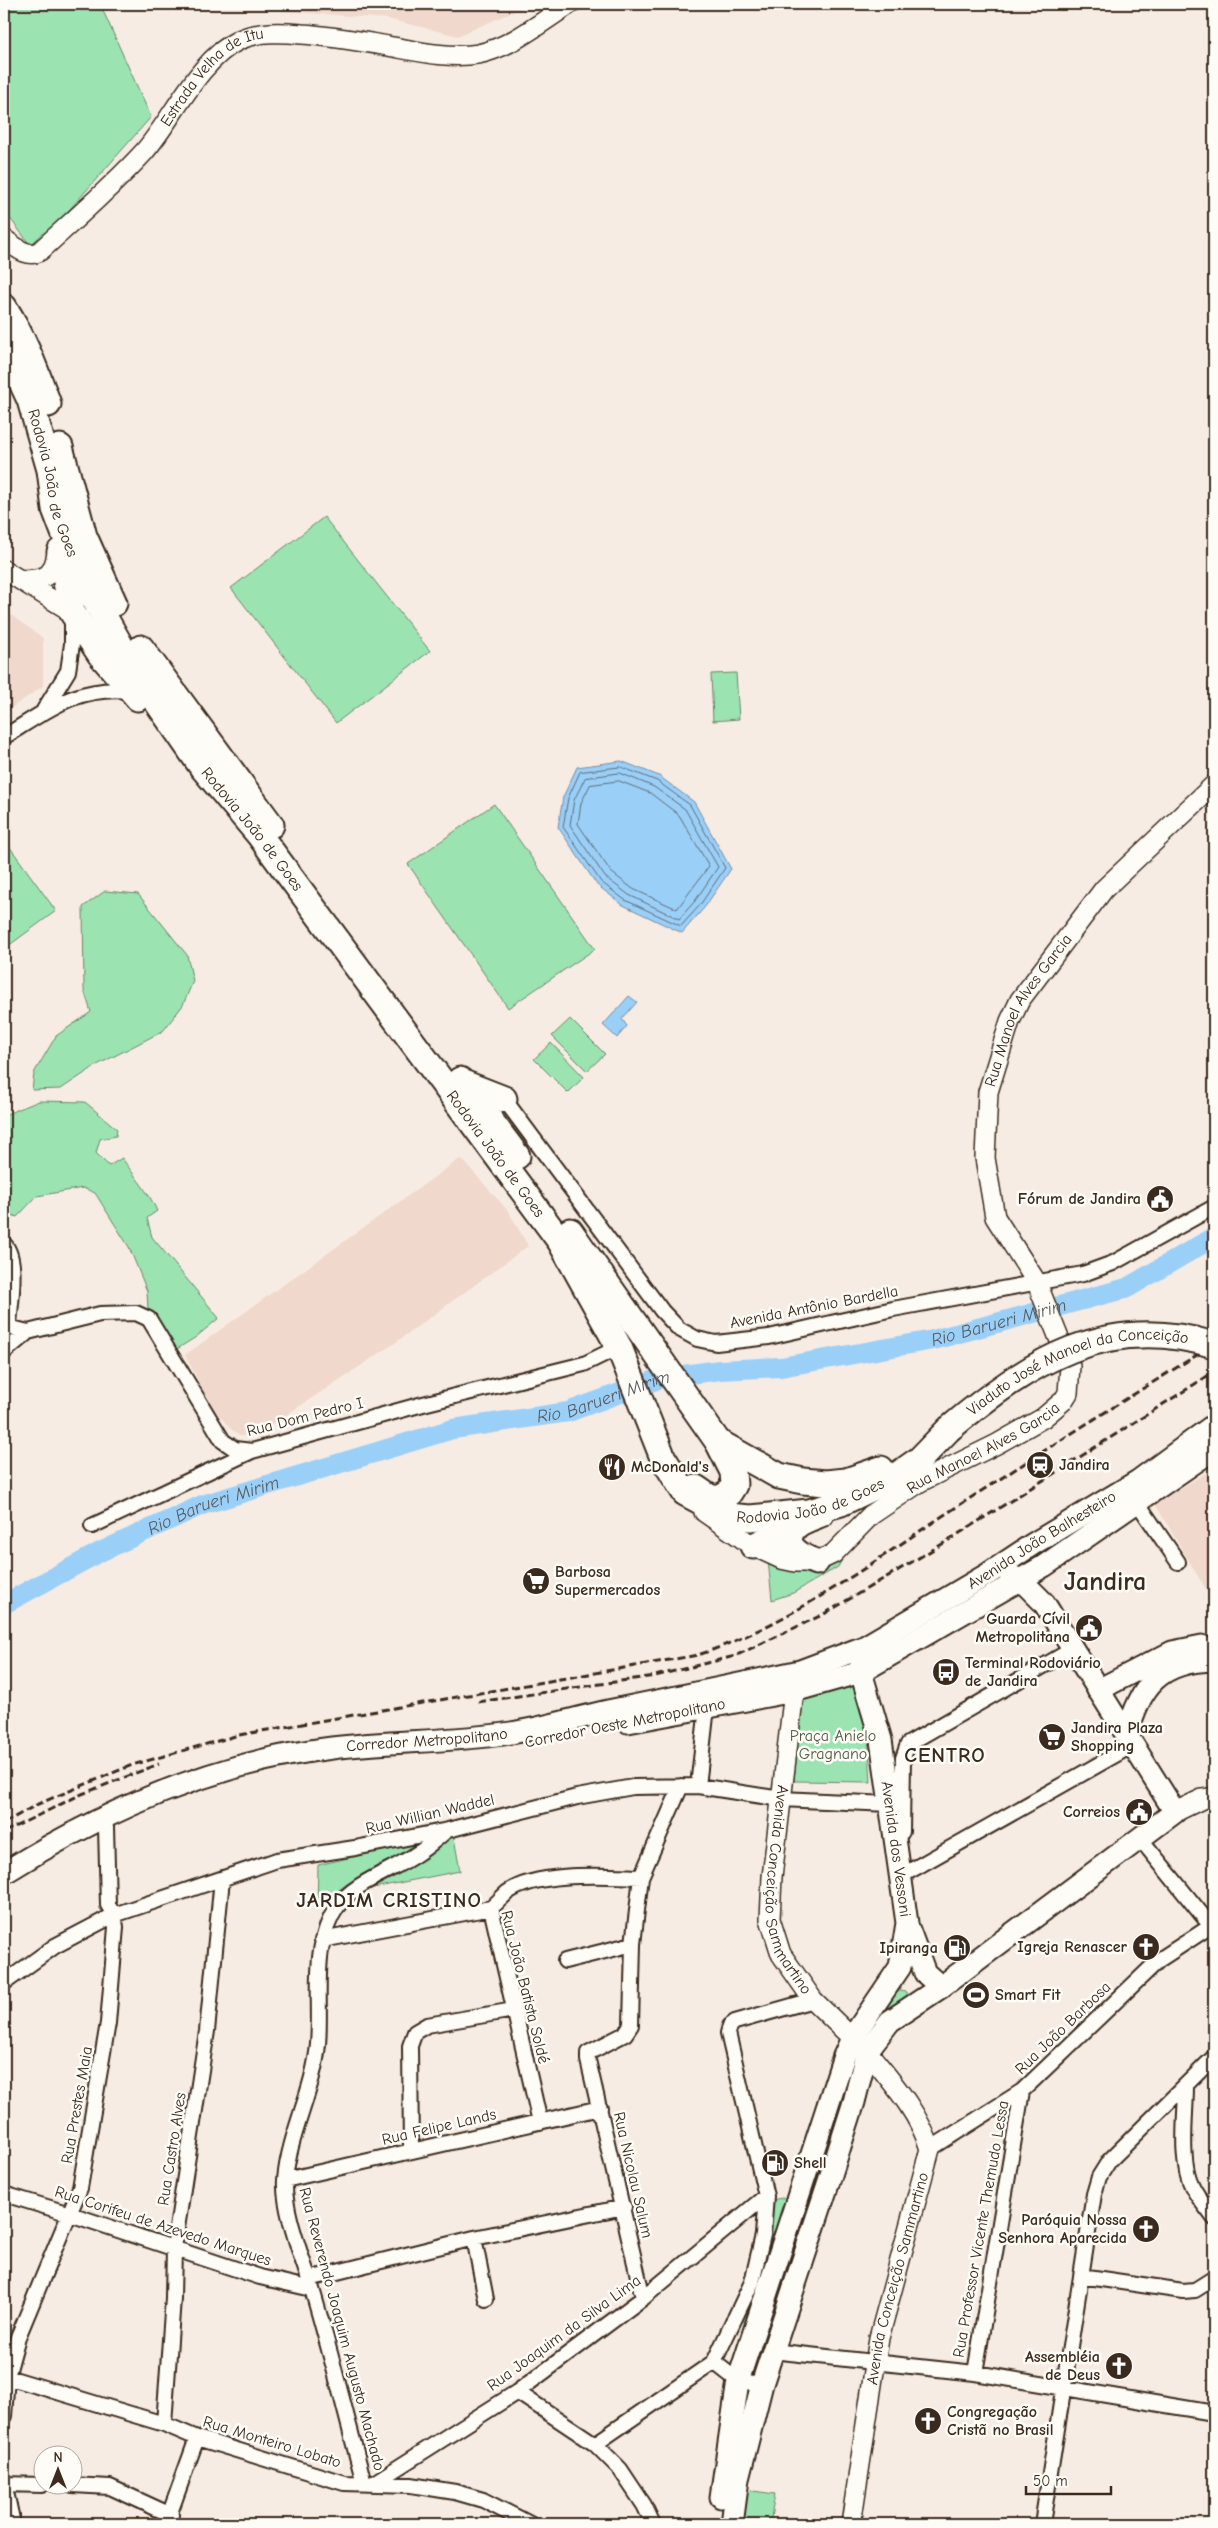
<svg xmlns="http://www.w3.org/2000/svg" width="1218" height="2528" viewBox="0 0 1218 2528" font-family="'Comic Neue',sans-serif">
	<style>
		.built { fill: #f0d8cc }
		.green { fill: #9be3b1; stroke: #6b8668 }
		.water { fill: #9acff8; stroke: #748da1 }
		.lines { fill: none; stroke-linecap: round; stroke-linejoin: round }
		.shore { stroke: #616c75; stroke-width: 1 }
		.river { stroke: #9acff8; stroke-width: 20 }
		.street-casing { stroke: #3b2a1e; stroke-width: 18 }
		.secondary-casing { stroke: #3b2a1e; stroke-width: 22 }
		.primary-casing { stroke: #3b2a1e; stroke-width: 25 }
		.highway-casing { stroke: #3b2a1e; stroke-width: 29 }
		.street { stroke: #fdfcf7; stroke-width: 14 }
		.secondary { stroke: #fdfcf7; stroke-width: 19 }
		.primary { stroke: #fdfcf7; stroke-width: 21 }
		.highway { stroke: #fdfcf7; stroke-width: 25 }
		.rail { stroke: #3b2a1e; stroke-width: 3; stroke-dasharray: 8 4; stroke-linecap: butt }
		.highway-bridge-casing { stroke: #3b2a1e; stroke-width: 29; stroke-linecap: butt }
		.highway-bridge { stroke: #fdfcf7; stroke-width: 25 }
		.labels { text-anchor: middle; dominant-baseline: central; stroke-width: 5; stroke-linejoin: round; paint-order: stroke }
		.street-label { font-size: 16px; fill: #3b2a1e; stroke: #fdfcf7 }
		.poi-label { font-size: 16px; font-weight: bold; fill: #3b2a1e; stroke: #fdfcf7; text-anchor: start }
		.park-label { font-size: 16px; fill: #535843; stroke: #fdfcf7 }
		.water-label { font-size: 18px; font-style: italic; fill: #585c5f; stroke: #fdfcf7 }
		.district-label { font-size: 21px; font-weight: bold; letter-spacing: 1px; fill: #3b2a1e; stroke: #fdfcf7 }
		.town-label { font-size: 26px; font-weight: bold; fill: #3b2a1e; stroke: #fdfcf7 }
	</style>
	<rect width="100%" height="100%" fill="#f7ece3"/>
	<filter id="ink" filterUnits="userSpaceOnUse"><feTurbulence type="fractalNoise" baseFrequency=".02" numOctaves="2"/><feDisplacementMap in="SourceGraphic" scale="10" xChannelSelector="R" yChannelSelector="G"/><feConvolveMatrix kernelMatrix="1 2 1 2 8 2 1 2 1" color-interpolation-filters="sRGB"/></filter>
	<g filter="url(#ink)">
		<path class="built" d="M 278,4 L 531,4 L 458,36 L 388,19 L 282,11 Z
			M 4,610 L 43,638 L 43,686 L 4,713 Z
			M 461,1158 L 509,1212 L 528,1246 L 395,1343 L 256,1435 L 240,1436 L 230,1428 L 212,1407 L 185,1355 Z
			M 1214,1468 L 1214,1603 L 1155,1504 Z"/>
		<path class="green" d="M 4,4 L 100,4 L 151,117 L 34,250 L 9,217 L 4,214 Z
			M 324,517 L 430,651 L 336,723 L 231,588 Z
			M 736,673 L 739,719 L 713,721 L 711,674 Z
			M 494,804 L 595,949 L 508,1008 L 408,864 Z
			M 4,839 L 56,911 L 4,949 Z
			M 105,891 L 138,894 L 187,955 L 193,981 L 183,1005 L 163,1031 L 97,1065 L 61,1089 L 32,1090 L 34,1073 L 56,1036 L 91,1012 L 84,990 L 83,907 Z
			M 570,1019 L 605,1054 L 587,1071 L 552,1036 Z
			M 551,1043 L 584,1077 L 568,1093 L 534,1059 Z
			M 39,1101 L 85,1102 L 117,1129 L 116,1136 L 100,1139 L 96,1153 L 109,1166 L 122,1158 C 134,1176 149,1192 157,1211 L 147,1218 L 152,1237 L 219,1318 L 196,1337 L 177,1349 L 148,1309 L 147,1291 L 129,1247 L 95,1193 L 83,1188 L 37,1196 L 17,1217 L 4,1212 L 4,1115 Z
			M 768,1560 L 814,1569 L 842,1560 L 838,1567 L 793,1593 L 772,1600 Z
			M 853,1682 L 868,1735 L 871,1782 L 794,1781 L 802,1694 Z
			M 453,1832 L 460,1871 L 373,1888 L 416,1864 L 445,1837 Z
			M 417,1842 L 421,1845 L 347,1884 L 317,1906 L 318,1865 Z
			M 900,1991 L 906,1992 L 908,1997 L 865,2033 L 895,1993 Z
			M 793,2196 L 757,2311 L 737,2326 L 771,2200 Z
			M 746,2490 L 775,2494 L 770,2524 L 742,2524 Z"/>
		<path class="water" d="M 621,761 L 659,776 L 694,802 L 731,869 L 704,908 L 682,933 L 623,905 L 597,885 L 558,827 L 563,797 L 577,767 Z
			M 629,996 L 637,1002 L 622,1019 L 627,1026 L 617,1038 L 603,1025 Z"/>
		<g class="lines">
			<path class="shore" d="M 621,767 L 657,781 L 690,805 L 725,868 L 700,905 L 681,926 L 625,900 L 601,882 L 563,827 L 568,798 L 580,772 Z
				M 620,773 L 654,787 L 685,809 L 718,867 L 695,901 L 679,919 L 629,895 L 605,877 L 570,825 L 574,800 L 585,778 Z
				M 619,781 L 650,793 L 679,815 L 709,866 L 677,909 L 633,889 L 611,872 L 578,824 L 581,803 L 590,785 Z"/>
			<path class="river" id="s1" d="M 4,1604 L 100,1552 L 202,1505 L 453,1429 L 568,1412 L 661,1378 L 720,1370 L 781,1367 L 933,1340 L 1127,1288 L 1214,1237"/>
			<g class="street-casing">
				<path id="street" d="M 44,710 L 68,671 L 72,644 L 72,615
					M 4,737 C 48,710 77,685 131,691
					M 504,1099 L 662,1311 L 679,1329 L 697,1339 L 716,1343 L 769,1337 L 893,1309 L 1083,1274 L 1113,1263 L 1214,1207
					M 4,1244 C 19,1259 10,1305 9,1326
					M 4,1326 L 28,1332 L 100,1314 L 136,1313 L 149,1319 L 223,1441 L 235,1449 L 252,1451 L 423,1404 L 584,1364 L 619,1347
					M 4,1352 L 28,1332
					M 1137,1502 L 1178,1562
					M 92,1526 L 252,1451
					M 698,1786 L 706,1716
					M 902,1832 L 903,1758 L 908,1744 L 1073,1649
					M 1139,1837 L 1211,1926
					M 901,1876 L 1133,1745
					M 491,1908 C 497,1903 502,1897 508,1892 C 539,1871 605,1876 641,1877
					M 322,1940 L 491,1908 L 540,2122
					M 565,1961 L 633,1944
					M 4,1983 L 55,1946 L 114,1915 L 277,1860 L 355,1848 L 448,1830 L 577,1797 L 633,1787 L 698,1786 L 781,1799 L 889,1804
					M 1186,2087 C 1186,2115 1179,2161 1192,2186 C 1197,2197 1207,2208 1214,2218
					M 930,2149 L 1022,2091 L 1159,1960 L 1214,1924
					M 411,2151 L 410,2046 L 415,2032 L 427,2025 L 514,2010
					M 285,2180 L 600,2108
					M 4,2194 L 70,2214 L 260,2277 L 312,2289
					M 474,2238 L 486,2299
					M 1081,2276 L 1183,2291 L 1195,2290 L 1214,2278
					M 309,2279 L 474,2238 L 624,2207
					M 643,2298 L 588,2060 L 588,2053 L 625,2034 L 631,2025 L 633,1944 L 641,1877 L 681,1786
					M 772,2351 L 975,2373 L 1214,2413
					M 714,2362 L 738,2381 L 762,2384
					M 975,2373 L 1022,2091
					M 4,2376 L 164,2424 L 197,2438 L 344,2483 L 411,2485 L 455,2492 L 483,2500 L 530,2524
					M 517,2392 L 595,2444 L 620,2469 L 644,2505 L 653,2524
					M 4,2416 L 7,2377 L 18,2337 L 80,2188 L 108,2023 L 116,1927 L 114,1915 L 108,1905 L 106,1827
					M 164,2424 L 173,2298 L 174,2248 L 207,2031 L 222,1879
					M 595,2444 L 714,2362 L 752,2282 L 763,2235 L 766,2196 L 728,2033 L 730,2026 L 735,2022 L 813,2000
					M 4,2483 L 13,2524
					M 364,2483 C 347,2419 331,2353 312,2289 C 303,2259 283,2211 285,2180 C 289,2134 314,2090 318,2044 C 322,1998 310,1947 337,1907 C 355,1881 393,1871 418,1853 C 428,1847 436,1839 445,1832
					M 4,2484 L 42,2485
					M 372,2484 L 517,2392 L 643,2298 L 766,2196
					M 72,2485 L 110,2487 L 171,2515
					M 166,2524 L 197,2438
					M 1042,2524 L 1094,2194 L 1099,2177 L 1109,2161 L 1214,2057"/>
			</g>
			<g class="secondary-casing">
				<g id="secondary">
					<path id="s2" d="M 4,239 C 15,246 27,259 40,251 C 75,219 112,187 144,152 C 173,119 198,60 239,40 C 258,31 281,32 302,34 C 331,36 359,41 388,46 C 416,51 449,59 478,54 C 512,47 541,22 570,4"/>
					<path d="M 4,570 L 72,612"/>
					<path d="M 21,580 C 48,579 53,577 58,549"/>
					<path id="s3" d="M 704,1512 L 753,1546 L 781,1559 L 795,1562 L 816,1562 L 833,1554 L 871,1515 L 920,1482 L 997,1444 L 1043,1418 L 1063,1401 L 1068,1393 L 1070,1366 L 1037,1283 L 995,1217 L 985,1158 L 988,1092 L 1010,1021 L 1020,1000 L 1104,889 L 1214,785"/>
					<path id="s4" d="M 794,1691 L 772,1877 L 770,1919 L 781,1954 L 813,2000 L 852,2038"/>
					<path d="M 1175,1812 L 1202,1799 L 1214,1797"/>
					<path id="s5" d="M 851,2524 L 879,2338 L 930,2149 C 919,2112 891,2081 867,2051"/>
				</g>
			</g>
			<g class="primary-casing">
				<g id="primary">
					<path d="M 1098,1690 L 1172,1652 L 1202,1646"/>
					<path d="M 628,1722 L 794,1691 L 861,1672 L 1044,1566 L 1214,1449"/>
					<path d="M 1127,1735 C 1140,1685 1160,1661 1214,1660"/>
					<path id="s6" d="M 4,1873 C 103,1811 215,1762 332,1748 C 392,1741 451,1742 511,1733 C 544,1728 576,1718 608,1711 C 672,1698 736,1685 800,1671 L 864,1647 L 988,1574 L 1033,1544 L 1138,1481 L 1214,1425"/>
					<path d="M 909,1930 L 925,1973 L 941,1987"/>
					<path d="M 721,2497 L 738,2381 L 844,2056 L 852,2038 L 900,1967 L 907,1923 L 881,1740 L 861,1672 L 861,1657"/>
					<path d="M 732,2524 L 738,2479 L 762,2384 L 829,2181 L 854,2102 L 867,2051 L 890,2021 L 941,1987 L 1175,1812 L 1044,1603 L 1022,1581 L 1010,1575"/>
				</g>
			</g>
			<g class="highway-casing">
				<g id="highway">
					<path d="M 4,307 C 23,336 36,371 48,404"/>
					<path id="s7" d="M 4,344 L 30,400 L 50,470 L 55,509 L 79,572 L 132,666 L 202,767 L 260,836 L 560,1241 L 619,1347 L 663,1458 L 685,1493 L 728,1516 L 750,1518 L 809,1512 L 841,1503 L 893,1478 L 920,1459 L 949,1429"/>
					<path d="M 60,447 L 84,536 L 114,603"/>
					<path d="M 60,552 L 72,612 L 100,654 L 138,698"/>
					<path d="M 141,648 L 271,825"/>
					<path d="M 460,1080 L 517,1156"/>
					<path d="M 463,1083 L 504,1099"/>
					<path d="M 570,1231 L 718,1442 L 779,1476 L 803,1481 L 826,1483 L 846,1481 L 881,1469"/>
					<path d="M 696,1488 L 709,1497 L 719,1499 L 729,1493 L 734,1485 L 733,1472 L 718,1442"/>
					<path d="M 753,1546 L 796,1526"/>
					<path d="M 816,1562 C 801,1557 778,1545 796,1526 C 801,1521 814,1517 821,1514"/>
				</g>
			</g>
			<use href="#street" class="street"/>
			<use href="#secondary" class="secondary"/>
			<use href="#primary" class="primary"/>
			<use href="#highway" class="highway"/>
			<path class="rail" d="M 478,1702 L 655,1676 L 735,1656 L 824,1614 L 944,1543 L 1214,1372
				M 4,1823 L 38,1804 L 132,1765 L 239,1735 L 698,1655 C 787,1625 863,1569 941,1517 C 1026,1462 1111,1408 1197,1355 L 1214,1347
				M 4,1832 L 82,1794 L 159,1764"/>
			<g class="highway-bridge-casing">
				<g id="highway-bridge">
					<path id="s8" d="M 949,1429 C 1029,1362 1106,1312 1214,1345"/>
				</g>
			</g>
			<use href="#highway-bridge" class="highway-bridge"/>
		</g>
	</g>
	<defs>
		<g id="civic-disc" transform="scale(1.4375)"><circle r="9.5" fill="#3b2a1e" stroke="#fdfcf7"/><path d="M-.6-6.5H3V-4.5H.6V-3L4-1V1h2V6H-6V1h2V-1L-.6-3ZM-1.2 2.5V6h2.4V2.5Z" fill="#fff"/></g>
		<g id="station-disc" transform="scale(1.4375)"><circle r="9.5" fill="#3b2a1e" stroke="#fdfcf7"/><path d="M-3-6H3Q5-6 5-4V2Q5 4 3 4L4.5 6H3L1.5 4h-3L-3 6H-4.5L-3 4Q-5 4-5 2V-4Q-5-6-3-6ZM-3.5-4v3h7v-3ZM-3.5 1v1.5H-2V1ZM2 1v1.5H3.5V1Z" fill="#fff"/></g>
		<g id="restaurant-disc" transform="scale(1.4375)"><circle r="9.5" fill="#3b2a1e" stroke="#fdfcf7"/><path d="M-5-6h1v4h1v-4h1v4h1v-4h1v5L-1.5 .5V6h-2V.5L-5-1ZM5-6V6H3V1.5H1.5Q1.5-4 5-6Z" fill="#fff"/></g>
		<g id="supermarket-disc" transform="scale(1.4375)"><circle r="9.5" fill="#3b2a1e" stroke="#fdfcf7"/><path d="M-6-5.5h2.5l.6 2H6L4.5 2H-2.5L-4.4-4H-6ZM-1.5 3.2a1.3 1.3 0 1 0 .1 0ZM3 3.2a1.3 1.3 0 1 0 .1 0Z" fill="#fff"/></g>
		<g id="bus-disc" transform="scale(1.4375)"><circle r="9.5" fill="#3b2a1e" stroke="#fdfcf7"/><path d="M-5-6H5V4H4V6H2V4H-2V6H-4V4H-5ZM-3.5-4V0h7V-4ZM-3.5 1.2v1.5H-2V1.2ZM2 1.2v1.5H3.5V1.2Z" fill="#fff"/></g>
		<g id="church-disc" transform="scale(1.4375)"><circle r="9.5" fill="#3b2a1e" stroke="#fdfcf7"/><path d="M-1.2-6h2.4v3.5h3.3v2.4h-3.3V6h-2.4V-.1h-3.3v-2.4h3.3Z" fill="#fff"/></g>
		<g id="fuel-disc" transform="scale(1.4375)"><circle r="9.5" fill="#3b2a1e" stroke="#fdfcf7"/><path d="M-5.5-6h7V0h2V4h1.3V-2.5L3-4.5l.8-.8L6-3V5H2.5V1h-1V6h-7ZM-4.2-4.7v3.2H.2V-4.7Z" fill="#fff"/></g>
		<g id="stadium-disc" transform="scale(1.4375)"><circle r="9.5" fill="#3b2a1e" stroke="#fdfcf7"/><path d="M0-5a6.5 5 0 1 0 0 10a6.5 5 0 1 0 0-10ZM-3.5-1.8h7v3.6h-7Z" fill="#fff"/></g>
	</defs>
	<g fill-rule="evenodd">
		<use href="#civic-disc" x="1160" y="1199"/>
		<use href="#station-disc" x="1040" y="1465"/>
		<use href="#restaurant-disc" x="612" y="1467"/>
		<use href="#supermarket-disc" x="536" y="1581"/>
		<use href="#civic-disc" x="1089" y="1628"/>
		<use href="#bus-disc" x="946" y="1672"/>
		<use href="#supermarket-disc" x="1052" y="1737"/>
		<use href="#civic-disc" x="1139" y="1812"/>
		<use href="#church-disc" x="1146" y="1947"/>
		<use href="#fuel-disc" x="957" y="1948"/>
		<use href="#stadium-disc" x="976" y="1995"/>
		<use href="#fuel-disc" x="775" y="2163"/>
		<use href="#church-disc" x="1146" y="2229"/>
		<use href="#church-disc" x="1119" y="2366"/>
		<use href="#church-disc" x="928" y="2421"/>
	</g>
	<g class="labels">
		<g class="street-label">
			<text stroke="none"><textPath href="#s2" startOffset="288">Estrada Velha de Itu</textPath></text>
			<text stroke="none"><textPath href="#s7" startOffset="148">Rodovia João de Goes</textPath></text>
			<text stroke="none"><textPath href="#s7" startOffset="552">Rodovia João de Goes</textPath></text>
			<text stroke="none"><textPath href="#s3" startOffset="845">Rua Manoel Alves Garcia</textPath></text>
			<text stroke="none"><textPath href="#s7" startOffset="958">Rodovia João de Goes</textPath></text>
			<text transform="translate(814 1307) rotate(-11)">Avenida Antônio Bardella</text>
			<text stroke="none"><textPath href="#s8" startOffset="146">Viaduto José Manoel da Conceição</textPath></text>
			<text transform="translate(305 1417) rotate(-14)">Rua Dom Pedro I</text>
			<text stroke="none"><textPath href="#s3" startOffset="330">Rua Manoel Alves Garcia</textPath></text>
			<text stroke="none"><textPath href="#s7" startOffset="1482">Rodovia João de Goes</textPath></text>
			<text stroke="none"><textPath href="#s6" startOffset="1105">Avenida João Balhesteiro</textPath></text>
			<text transform="translate(625 1723) rotate(-11)">Corredor Oeste Metropolitano</text>
			<text stroke="none"><textPath href="#s6" startOffset="449">Corredor Metropolitano</textPath></text>
			<text transform="translate(430 1814) rotate(-13)">Rua Willian Waddel</text>
			<text transform="translate(896 1849) rotate(82)">Avenida dos Vessoni</text>
			<text stroke="none"><textPath href="#s4" startOffset="204">Avenida Conceição Sammartino</textPath></text>
			<text transform="translate(525 1987) rotate(76)">Rua João Batista Soldé</text>
			<text transform="translate(1063 2028) rotate(-44)">Rua João Barbosa</text>
			<text transform="translate(77 2105) rotate(-80)">Rua Prestes Maia</text>
			<text transform="translate(439 2127) rotate(-13)">Rua Felipe Lands</text>
			<text transform="translate(172 2149) rotate(-81)">Rua Castro Alves</text>
			<text transform="translate(633 2175) rotate(77)">Rua Nicolau Salum</text>
			<text transform="translate(163 2226) rotate(18)">Rua Corifeu de Azevedo Marques</text>
			<text transform="translate(981 2229) rotate(-80)">Rua Professor Vicente Themudo Lessa</text>
			<text stroke="none"><textPath href="#s5" startOffset="250">Avenida Conceição Sammartino</textPath></text>
			<text transform="translate(342 2329) rotate(75)">Rua Reverendo Joaquim Augusto Machado</text>
			<text transform="translate(564 2333) rotate(-36)">Rua Joaquim da Silva Lima</text>
			<text transform="translate(272 2442) rotate(17)">Rua Monteiro Lobato</text>
		</g>
		<g class="poi-label">
			<text x="1141" y="1199" text-anchor="end">Fórum de Jandira</text>
			<text x="1059" y="1465">Jandira</text>
			<text x="631" y="1467">McDonald's</text>
			<text x="555" y="1572">Barbosa<tspan x="555" dy="18">Supermercados</tspan></text>
			<text x="1070" y="1619" text-anchor="end">Guarda Cívil<tspan x="1070" dy="18">Metropolitana</tspan></text>
			<text x="965" y="1663">Terminal Rodoviário<tspan x="965" dy="18">de Jandira</tspan></text>
			<text x="1071" y="1728">Jandira Plaza<tspan x="1071" dy="18">Shopping</tspan></text>
			<text x="1120" y="1812" text-anchor="end">Correios</text>
			<text x="1127" y="1947" text-anchor="end">Igreja Renascer</text>
			<text x="938" y="1948" text-anchor="end">Ipiranga</text>
			<text x="995" y="1995">Smart Fit</text>
			<text x="794" y="2163">Shell</text>
			<text x="1127" y="2220" text-anchor="end">Paróquia Nossa<tspan x="1127" dy="18">Senhora Aparecida</tspan></text>
			<text x="1100" y="2357" text-anchor="end">Assembléia<tspan x="1100" dy="18">de Deus</tspan></text>
			<text x="947" y="2412">Congregação<tspan x="947" dy="18">Cristã no Brasil</tspan></text>
		</g>
		<g class="park-label">
			<text x="833" y="1736">Praça Anielo<tspan x="833" dy="18">Gragnano</tspan></text>
		</g>
		<g class="water-label">
			<text stroke="none"><textPath href="#s1" startOffset="1042">Rio Barueri Mirim</textPath></text>
			<text stroke="none"><textPath href="#s1" startOffset="638">Rio Barueri Mirim</textPath></text>
			<text stroke="none"><textPath href="#s1" startOffset="232">Rio Barueri Mirim</textPath></text>
		</g>
		<g class="district-label">
			<text x="945" y="1755">CENTRO</text>
			<text x="389" y="1900">JARDIM CRISTINO</text>
		</g>
		<g class="town-label">
			<text x="1105" y="1582">Jandira</text>
		</g>
	</g>
	<rect width="1218" height="2528" fill="none" stroke="#fdfcf7" stroke-width="20"/>
	<rect x="10" y="10" width="1198" height="2508" fill="none" stroke="#3b2a1e" stroke-width="2" filter="url(#ink)"/>
	<g transform="translate(58 2470)"><circle r="24" fill="#fdfcf7" stroke="#afa8a0"/>
	<path d="M0-4L9 19L0 12L-9 19Z" fill="#3b2a1e"/>
	<text y="-8" font-size="14" font-weight="bold" text-anchor="middle" fill="#3b2a1e">N</text>
	</g>
	<path d="M1026 2486v8h85v-8" fill="none" stroke="#3b2a1e" stroke-width="2.5"/>
	<text x="1033" y="2486" font-size="15" fill="#3b2a1e" stroke="#fdfcf7" stroke-width="4" paint-order="stroke">50 m</text>
</svg>
